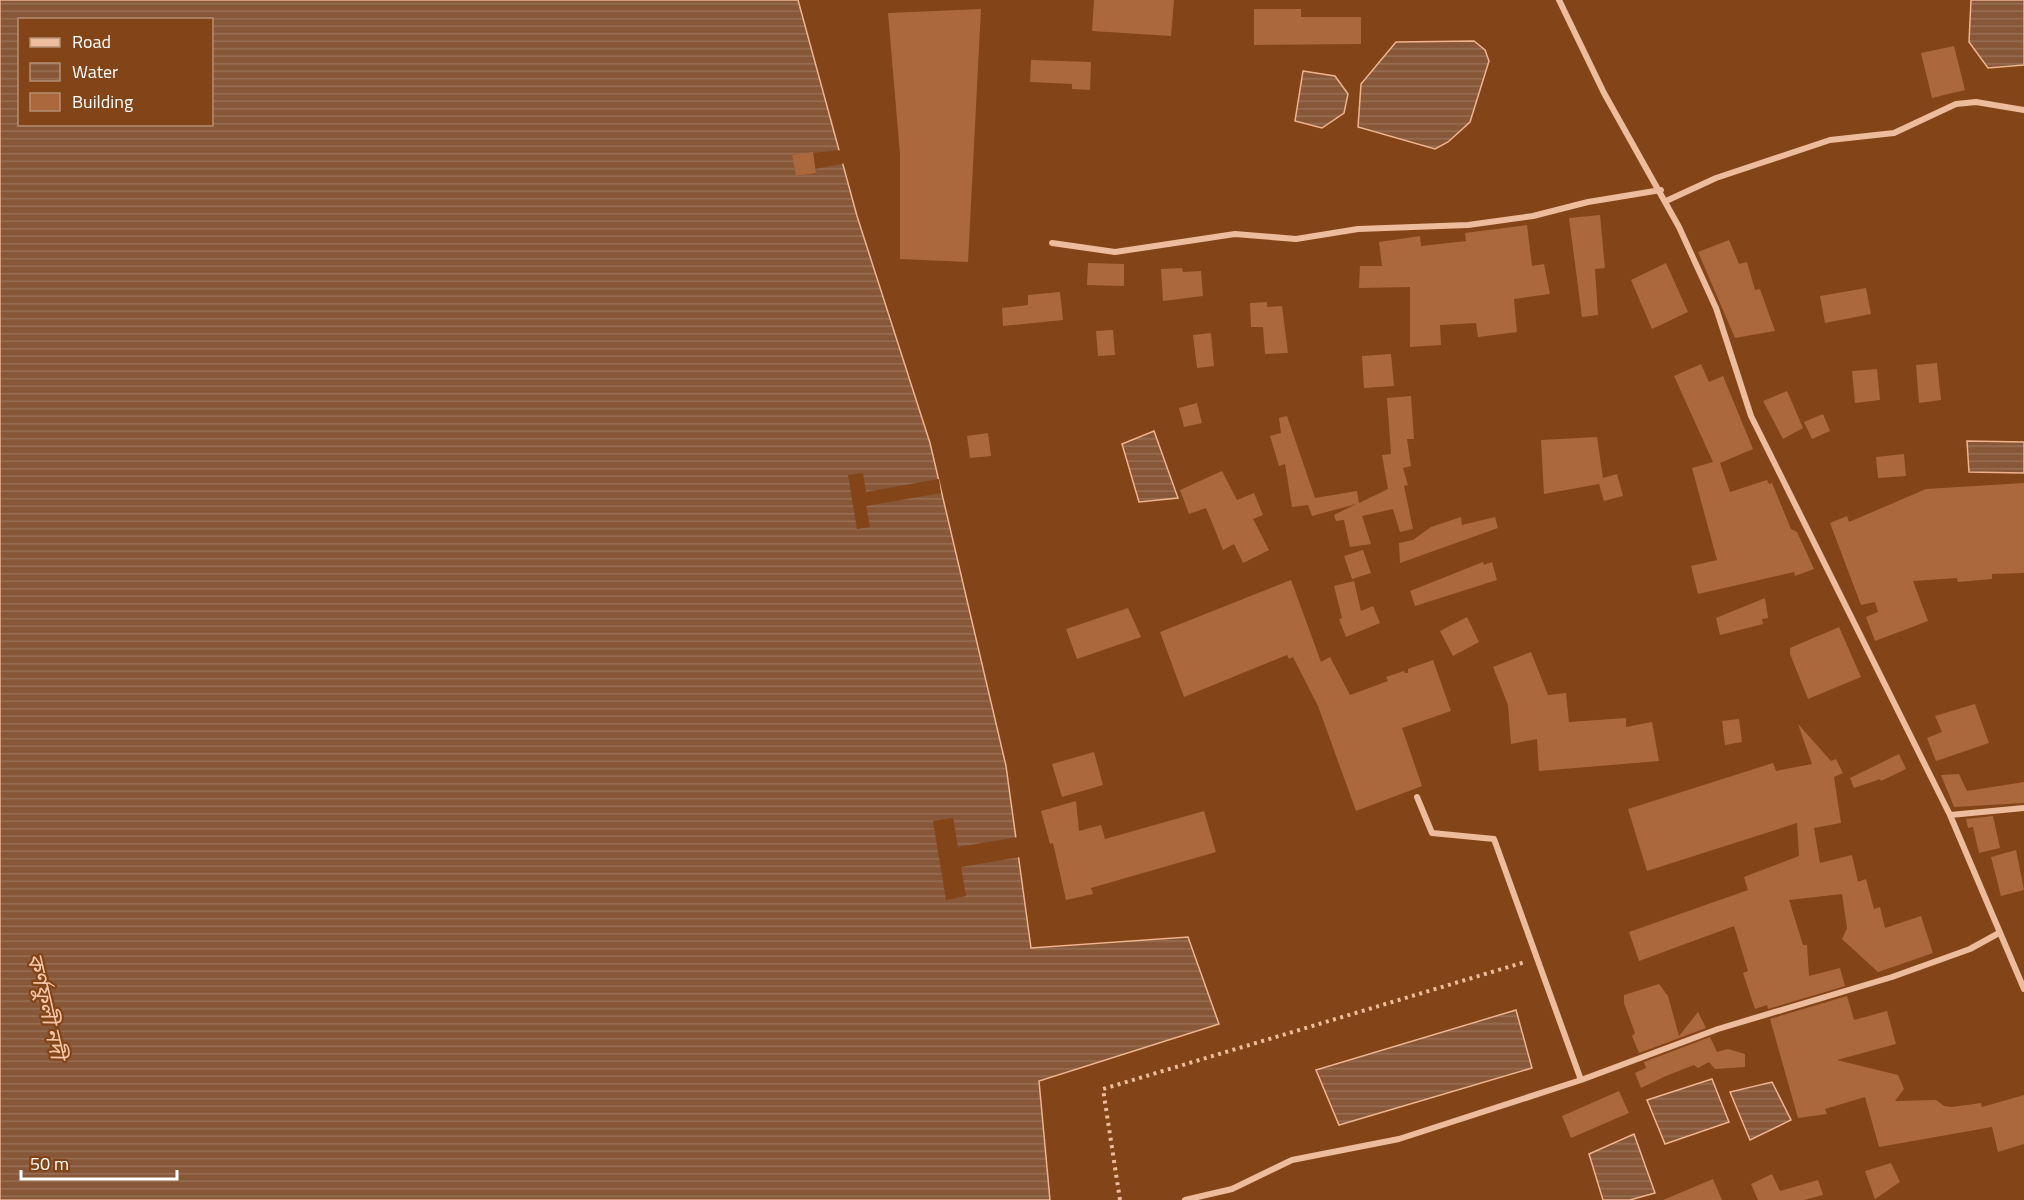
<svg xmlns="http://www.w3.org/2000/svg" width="2024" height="1200" viewBox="0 0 2024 1200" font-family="'Titillium Web','Noto Sans Bengali',sans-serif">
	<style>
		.water { fill: url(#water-rules); stroke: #efb38f; stroke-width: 1.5; fill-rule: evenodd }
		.pier { fill: #834418 }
		.building { fill: #ab683d }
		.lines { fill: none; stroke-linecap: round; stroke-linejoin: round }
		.path { stroke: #ecbc9d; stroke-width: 4; stroke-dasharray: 3 4.5; stroke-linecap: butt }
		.minor { stroke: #ecbc9d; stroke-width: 6 }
		.labels { text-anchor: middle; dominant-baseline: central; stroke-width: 4.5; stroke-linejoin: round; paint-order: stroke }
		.water-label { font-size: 22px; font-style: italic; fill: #f4c5a8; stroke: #834418 }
	</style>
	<defs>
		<pattern id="water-rules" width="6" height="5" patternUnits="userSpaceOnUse" patternTransform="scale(1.5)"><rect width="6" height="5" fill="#875738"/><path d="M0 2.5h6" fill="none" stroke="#997056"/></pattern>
	</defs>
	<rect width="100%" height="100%" fill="#834418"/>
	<path class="water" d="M 0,0 L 798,0 L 857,216 L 930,443 L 1006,766 L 1031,948 L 1188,937 L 1219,1024 L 1039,1081 L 1050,1200 L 0,1200 ZM 20,20 L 212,20 L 212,124 L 20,124 Z
		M 1971,0 L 2024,0 L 2024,65 L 1988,68 L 1969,42 Z
		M 1474,41 L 1485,50 L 1489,61 L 1470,122 L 1448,142 L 1435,149 L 1358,127 L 1361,84 L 1396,42 Z
		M 1303,71 L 1335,76 L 1348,94 L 1344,113 L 1322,128 L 1295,121 Z
		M 1154,431 L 1178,498 L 1139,502 L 1122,444 Z
		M 1967,441 L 2024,442 L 2024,473 L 1969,472 Z
		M 1516,1010 L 1532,1068 L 1339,1125 L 1316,1070 Z
		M 1712,1079 L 1729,1122 L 1665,1144 L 1647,1100 Z
		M 1772,1082 L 1791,1120 L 1750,1140 L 1730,1092 Z
		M 1634,1134 L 1655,1193 L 1630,1200 L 1603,1200 L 1589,1154 Z"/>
	<path class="pier" d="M 842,150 L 846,163 L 815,169 L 816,173 L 796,176 L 792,155 Z
		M 863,473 L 866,492 L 939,479 L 941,493 L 866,506 L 870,527 L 857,529 L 848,475 Z
		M 953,818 L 958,847 L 1018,837 L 1020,857 L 961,867 L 966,896 L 946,900 L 933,821 Z"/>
	<path class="building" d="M 1094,0 L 1174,0 L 1171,36 L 1092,31 Z
		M 981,9 L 968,262 L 900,259 L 900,154 L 888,13 Z
		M 1254,9 L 1301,9 L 1301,17 L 1361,17 L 1361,44 L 1254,45 Z
		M 1954,46 L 1965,90 L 1932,98 L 1921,53 Z
		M 1031,60 L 1091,62 L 1090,90 L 1072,89 L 1072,84 L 1030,82 Z
		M 813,152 L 816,173 L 796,176 L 792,155 Z
		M 1600,215 L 1605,268 L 1595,269 L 1598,315 L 1582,317 L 1569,218 Z
		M 1527,225 L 1532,266 L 1544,264 L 1550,294 L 1514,299 L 1517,332 L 1478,337 L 1476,323 L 1440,325 L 1441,345 L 1410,347 L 1410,287 L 1359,288 L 1360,266 L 1382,266 L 1379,242 L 1420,236 L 1421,246 L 1466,241 L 1465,233 Z
		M 1729,240 L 1739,264 L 1747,262 L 1755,290 L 1760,289 L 1775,331 L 1735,338 L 1698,252 Z
		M 1088,263 L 1124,264 L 1124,286 L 1087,285 Z
		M 1666,263 L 1688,312 L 1652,329 L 1631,280 Z
		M 1182,268 L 1183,272 L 1201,271 L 1203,296 L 1163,301 L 1161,269 Z
		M 1866,288 L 1871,314 L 1825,323 L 1820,296 Z
		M 1060,292 L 1063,320 L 1003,326 L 1002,308 L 1028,305 L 1028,295 Z
		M 1267,302 L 1267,307 L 1282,306 L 1288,353 L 1265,354 L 1263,327 L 1251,327 L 1250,303 Z
		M 1113,330 L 1115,355 L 1098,356 L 1096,331 Z
		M 1211,333 L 1214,366 L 1197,368 L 1193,335 Z
		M 1391,354 L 1394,386 L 1364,388 L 1362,356 Z
		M 1937,363 L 1941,400 L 1919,403 L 1916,365 Z
		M 1701,364 L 1709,382 L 1723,376 L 1753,449 L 1720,463 L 1730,492 L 1767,480 L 1769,484 L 1772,483 L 1791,529 L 1797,532 L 1814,569 L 1795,576 L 1794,572 L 1698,594 L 1691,566 L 1717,560 L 1692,468 L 1713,462 L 1674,376 Z
		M 1877,369 L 1880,400 L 1855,403 L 1852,371 Z
		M 1787,391 L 1803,428 L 1783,439 L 1763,401 Z
		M 1411,396 L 1414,439 L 1407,439 L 1411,466 L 1403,468 L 1408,485 L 1404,486 L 1413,529 L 1400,532 L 1393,509 L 1362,516 L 1371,544 L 1350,547 L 1344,520 L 1336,521 L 1334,515 L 1356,504 L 1312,516 L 1308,505 L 1292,507 L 1285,464 L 1279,466 L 1270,436 L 1281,433 L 1279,418 L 1287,416 L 1315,498 L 1357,491 L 1359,503 L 1388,489 L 1382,455 L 1391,454 L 1387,398 Z
		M 1197,403 L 1202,423 L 1184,427 L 1179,408 Z
		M 1823,414 L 1830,431 L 1812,439 L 1804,422 Z
		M 988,433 L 991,456 L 970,458 L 967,436 Z
		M 1597,437 L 1603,478 L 1617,474 L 1623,496 L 1604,501 L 1599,484 L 1544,494 L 1541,440 Z
		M 1904,454 L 1906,476 L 1878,478 L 1876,457 Z
		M 1222,471 L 1237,500 L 1254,493 L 1263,515 L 1253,519 L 1269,550 L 1243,563 L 1234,544 L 1223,550 L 1206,508 L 1189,514 L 1180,490 Z
		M 2024,483 L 2024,573 L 1992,574 L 1992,579 L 1958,582 L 1957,578 L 1913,581 L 1928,621 L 1875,641 L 1866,617 L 1878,612 L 1875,602 L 1861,605 L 1830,523 L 1847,516 L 1849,522 L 1926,489 Z
		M 1461,517 L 1462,525 L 1495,517 L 1498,528 L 1400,563 L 1399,543 L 1413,540 L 1431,527 Z
		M 1363,550 L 1371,573 L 1352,579 L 1344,556 Z
		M 1483,562 L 1484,565 L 1492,562 L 1497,580 L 1415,606 L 1410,591 Z
		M 1291,580 L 1321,662 L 1330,657 L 1350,695 L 1388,681 L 1386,677 L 1404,671 L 1405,673 L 1408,673 L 1408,669 L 1433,660 L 1451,711 L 1402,728 L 1422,786 L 1356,811 L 1318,706 L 1293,657 L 1289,659 L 1287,655 L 1184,697 L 1160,632 Z
		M 1354,581 L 1361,611 L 1373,606 L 1380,623 L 1346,637 L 1339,619 L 1342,618 L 1334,586 Z
		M 1765,598 L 1768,618 L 1762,619 L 1763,624 L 1720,635 L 1716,618 Z
		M 1128,608 L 1141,637 L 1077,659 L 1066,629 Z
		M 1467,617 L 1479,642 L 1453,656 L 1440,631 Z
		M 1839,627 L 1861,677 L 1808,699 L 1790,654 L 1790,648 Z
		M 1531,652 L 1548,695 L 1566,693 L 1569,722 L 1626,718 L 1626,727 L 1652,722 L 1659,761 L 1539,771 L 1537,739 L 1511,744 L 1508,705 L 1493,667 Z
		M 1975,704 L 1989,743 L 1936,761 L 1927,738 L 1942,732 L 1935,716 Z
		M 1739,719 L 1742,742 L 1725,745 L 1722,721 Z
		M 1798,724 L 1831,761 L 1836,759 L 1843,773 L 1834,777 L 1841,823 L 1814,828 L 1820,863 L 1852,855 L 1858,882 L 1866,879 L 1874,909 L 1880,907 L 1885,928 L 1921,916 L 1933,953 L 1878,972 L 1842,939 L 1847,928 L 1842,894 L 1789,900 L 1803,945 L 1807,945 L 1809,976 L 1840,968 L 1845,986 L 1768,1009 L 1767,1005 L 1755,1009 L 1743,973 L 1748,971 L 1734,926 L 1639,961 L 1629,932 L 1748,890 L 1744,877 L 1799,856 L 1797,823 L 1647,871 L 1628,809 L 1773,763 L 1776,771 L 1812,764 Z
		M 1094,752 L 1103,785 L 1062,797 L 1052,764 Z
		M 1899,754 L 1906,769 L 1881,781 L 1880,779 L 1854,788 L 1850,778 Z
		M 1959,774 L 1967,791 L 2024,782 L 2024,803 L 1954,807 L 1941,775 Z
		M 1076,801 L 1079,831 L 1101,825 L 1105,839 L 1204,811 L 1216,852 L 1091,888 L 1093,894 L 1066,900 L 1053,843 L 1050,844 L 1041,811 Z
		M 1993,816 L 2000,848 L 1979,853 L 1973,827 L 1968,828 L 1966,819 Z
		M 2016,850 L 2024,890 L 2001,896 L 1991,857 Z
		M 1659,984 L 1668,996 L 1679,1036 L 1698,1012 L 1706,1028 L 1639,1053 L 1632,1036 L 1635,1033 L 1624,1003 L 1624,995 Z
		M 1847,996 L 1854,1020 L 1887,1011 L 1896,1044 L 1837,1060 L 1898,1075 L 1904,1089 L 1895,1101 L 1936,1100 L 1944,1106 L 1952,1107 L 1981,1103 L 1982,1107 L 2024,1095 L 2024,1144 L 1998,1152 L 1992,1127 L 1879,1147 L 1865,1097 L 1825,1109 L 1827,1114 L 1798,1118 L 1770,1019 Z
		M 1710,1037 L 1717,1052 L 1728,1049 L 1745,1054 L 1745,1067 L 1715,1069 L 1709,1062 L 1698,1068 L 1694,1065 L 1666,1076 L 1641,1088 L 1635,1073 L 1646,1068 L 1644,1062 Z
		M 1619,1091 L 1629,1113 L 1571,1138 L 1562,1116 Z
		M 1891,1163 L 1900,1182 L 1875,1199 L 1865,1171 Z
		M 1772,1174 L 1780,1191 L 1818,1180 L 1823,1195 L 1804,1200 L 1758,1200 L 1751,1184 Z
		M 1713,1179 L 1722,1200 L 1663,1200 Z"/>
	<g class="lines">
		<path class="path" d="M 1120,1200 L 1103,1089 L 1525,962"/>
		<path class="minor" d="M 1559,0 L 1604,93 L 1679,227 L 1716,308 L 1751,416 L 1950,815 L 2024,989
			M 1666,201 L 1716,178 L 1830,140 L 1894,133 L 1956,104 L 1976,102 L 2024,110
			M 1052,243 L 1115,252 L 1235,234 L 1296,239 L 1358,229 L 1468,225 L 1533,216 L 1588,202 L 1661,190
			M 1417,797 L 1432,833 L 1494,839 L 1581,1080
			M 1950,815 L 2024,808
			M 1185,1200 L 1232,1189 L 1292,1160 L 1399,1139 L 1581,1080 L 1718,1029 L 1892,977 L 1970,949 L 1999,933"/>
	</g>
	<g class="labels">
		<g class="water-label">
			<text transform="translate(47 1006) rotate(77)">কর্ণফুলী নদী</text>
		</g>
	</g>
	<rect x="18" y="18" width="195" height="108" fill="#834418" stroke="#b58f74" stroke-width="1.5"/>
	<rect x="30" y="38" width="30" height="9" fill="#ecbc9d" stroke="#b58f74" stroke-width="1.5"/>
	<text x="72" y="48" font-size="18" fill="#ffffff">Road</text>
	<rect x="30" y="63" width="30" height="18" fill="url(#water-rules)" stroke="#b58f74" stroke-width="1.5"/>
	<text x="72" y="78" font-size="18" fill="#ffffff">Water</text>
	<rect x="30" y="93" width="30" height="18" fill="#ab683d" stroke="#b58f74" stroke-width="1.5"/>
	<text x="72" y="108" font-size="18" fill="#ffffff">Building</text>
	<path d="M21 1170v9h156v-9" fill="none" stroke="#ffffff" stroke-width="3"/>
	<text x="30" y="1170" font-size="18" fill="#ffffff" stroke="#834418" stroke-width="4.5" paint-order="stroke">50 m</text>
</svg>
